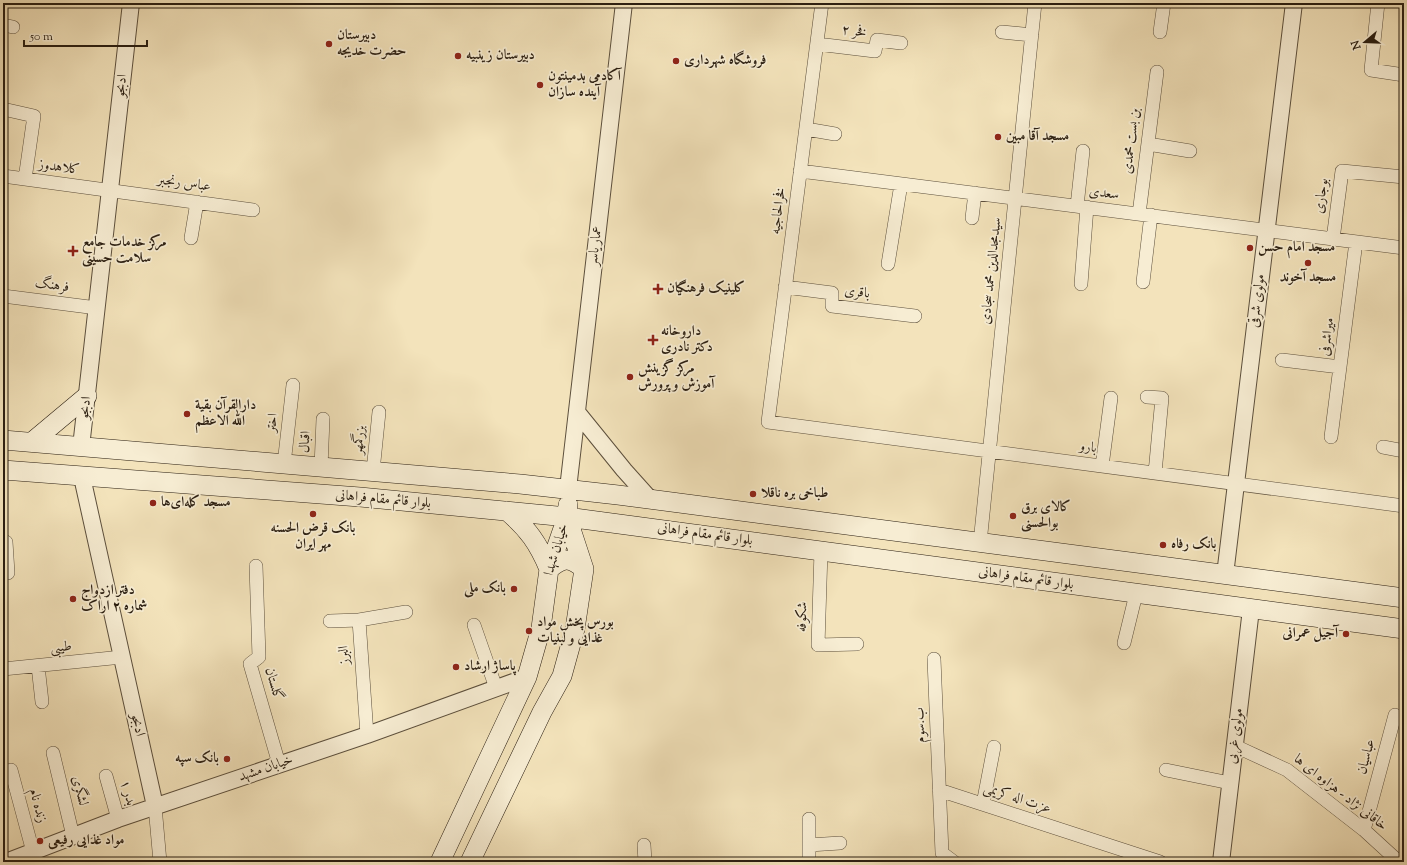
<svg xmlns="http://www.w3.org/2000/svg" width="1407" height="865" viewBox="0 0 1407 865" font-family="'Sorts Mill Goudy',Amiri,serif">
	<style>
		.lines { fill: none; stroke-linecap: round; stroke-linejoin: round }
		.minor-casing { stroke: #5c4f3c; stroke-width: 14 }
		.tertiary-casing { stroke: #5c4f3c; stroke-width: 18 }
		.secondary-casing { stroke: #2a1e11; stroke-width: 20 }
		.minor { stroke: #f7edd3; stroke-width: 13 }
		.tertiary { stroke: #f7edd3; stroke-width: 16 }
		.secondary { stroke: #f7edd3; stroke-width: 19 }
		.poi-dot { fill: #8f2418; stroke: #f7edd3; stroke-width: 1.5 }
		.labels { text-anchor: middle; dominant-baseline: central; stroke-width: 3.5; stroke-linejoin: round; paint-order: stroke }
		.street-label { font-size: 14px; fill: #2a1e11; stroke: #f7edd3 }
		.poi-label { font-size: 14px; font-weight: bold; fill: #2a1e11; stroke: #f7edd3; text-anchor: start }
	</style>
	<rect width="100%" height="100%" fill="#f3e3bb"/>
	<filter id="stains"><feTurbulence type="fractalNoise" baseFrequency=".005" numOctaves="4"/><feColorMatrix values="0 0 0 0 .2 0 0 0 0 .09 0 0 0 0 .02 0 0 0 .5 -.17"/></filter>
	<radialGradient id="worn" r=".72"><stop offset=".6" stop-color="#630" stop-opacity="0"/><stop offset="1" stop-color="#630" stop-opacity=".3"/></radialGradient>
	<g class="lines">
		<g class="minor-casing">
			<path id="minor" d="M 822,3 L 768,422 L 1404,506
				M 1378,3 L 1371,70 L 1404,75
				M 3,25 L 13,27
				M 1002,32 L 1032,35
				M 1160,32 L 1164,3
				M 817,44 L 875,51 L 877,40 L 901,43
				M 3,109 L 34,116 L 25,179
				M 806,129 L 835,134
				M 1148,144 L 1190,151
				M 800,171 L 1404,248
				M 3,176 L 253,210
				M 1077,206 L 1083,151
				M 1139,214 L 1157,72
				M 972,218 L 975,193
				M 191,238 L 197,202
				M 1333,239 L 1342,171 L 1404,177
				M 888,264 L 901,184
				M 1143,282 L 1151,215
				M 1081,284 L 1087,207
				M 785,287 L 832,293 L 832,306 L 915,316
				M 3,296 L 97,308
				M 1282,360 L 1340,367
				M 1147,397 L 1162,398 L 1155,473
				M 1331,437 L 1356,242
				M 1383,447 L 1404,451
				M 284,464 L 293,385
				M 1102,466 L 1111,398
				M 321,467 L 323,419
				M 373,471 L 379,412
				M 3,542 L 6,542 L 8,573
				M 980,543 L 1035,3
				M 821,551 L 818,645 L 857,644
				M 256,566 L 259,657 L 250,664 L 279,764
				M 330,621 L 359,620
				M 474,625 L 496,688
				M 1124,643 L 1136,594
				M 934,659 L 942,853 L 954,862
				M 38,666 L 42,702
				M 3,669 L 122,657
				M 367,735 L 359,620 L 406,612
				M 1235,746 L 1287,770 L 1364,830 L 1399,862
				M 53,753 L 73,836
				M 11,770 L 33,852
				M 1166,770 L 1230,783
				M 106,776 L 118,819
				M 939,790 L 1160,862
				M 983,804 L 994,747
				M 155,806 L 160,862
				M 1364,830 L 1395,715
				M 644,845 L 645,862
				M 809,845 L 840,843
				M 809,862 L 809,819"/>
		</g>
		<g class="tertiary-casing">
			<path id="tertiary" d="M 577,412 L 624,470 L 650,499
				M 81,447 L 131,3
				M 82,477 L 155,806
				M 568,489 L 624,3
				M 1225,575 L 1294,3
				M 6,862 L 118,819 L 367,735 L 527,677
				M 1221,862 L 1251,609"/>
		</g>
		<g class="secondary-casing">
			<path id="secondary" d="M 3,440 L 520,484 L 618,495 L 1404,598
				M 32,442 L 87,396
				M 3,470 L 360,497 L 567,517 L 1404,629
				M 507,511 C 528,529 538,543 549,569 C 563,558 569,556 584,569
				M 440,862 L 527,677 L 541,628 L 549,569 L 567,517 L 568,505
				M 470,862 L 542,712 L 562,676 L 575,629 L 584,569 L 567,517"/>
		</g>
		<use href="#minor" class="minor"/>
		<use href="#tertiary" class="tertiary"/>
		<use href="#secondary" class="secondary"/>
	</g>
	<g class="poi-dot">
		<circle cx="329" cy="44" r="4"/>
		<circle cx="458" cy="56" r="4"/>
		<circle cx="676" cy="61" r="4"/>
		<circle cx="540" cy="85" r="4"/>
		<circle cx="998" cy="137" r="4"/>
		<circle cx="1250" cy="248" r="4"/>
		<path d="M71 245h4v4h4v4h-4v4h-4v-4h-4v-4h4z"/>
		<circle cx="1308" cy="263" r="4"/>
		<path d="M656 283h4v4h4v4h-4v4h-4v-4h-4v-4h4z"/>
		<path d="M651 334h4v4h4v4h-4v4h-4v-4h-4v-4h4z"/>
		<circle cx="630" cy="377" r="4"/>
		<circle cx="187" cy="414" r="4"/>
		<circle cx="753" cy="494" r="4"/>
		<circle cx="153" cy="503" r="4"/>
		<circle cx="313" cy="514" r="4"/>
		<circle cx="1013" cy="516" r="4"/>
		<circle cx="1163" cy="545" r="4"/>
		<circle cx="514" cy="589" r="4"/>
		<circle cx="73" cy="599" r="4"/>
		<circle cx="529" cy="631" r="4"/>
		<circle cx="1346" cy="634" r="4"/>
		<circle cx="456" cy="667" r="4"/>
		<circle cx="227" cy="759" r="4"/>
		<circle cx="40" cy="841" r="4"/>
	</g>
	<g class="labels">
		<g class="street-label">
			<text transform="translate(854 32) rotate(7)">فخر ۲</text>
			<text transform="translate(122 86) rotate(-84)">ادبجو</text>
			<text transform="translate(1132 141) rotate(-83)">بن بست محمدی</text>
			<text transform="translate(59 168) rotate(8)">کلاهدوز</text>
			<text transform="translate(184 184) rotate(8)">عباس رنجبر</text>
			<text transform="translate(1104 194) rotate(7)">سعدی</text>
			<text transform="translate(1322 196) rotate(-82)">بوجاری</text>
			<text transform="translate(779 211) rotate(-83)">فخرالحاجیه</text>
			<text transform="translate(596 246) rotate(-83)">عمار یاسر</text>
			<text transform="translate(992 271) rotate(-84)">سیدمجدالدین محمد سجادی</text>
			<text transform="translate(52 286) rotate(8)">فرهنگ</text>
			<text transform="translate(857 293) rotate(7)">باقری</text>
			<text transform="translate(1258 301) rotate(-83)">مولوی شرقی</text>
			<text transform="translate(1328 337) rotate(-83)">میراشرفی</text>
			<text transform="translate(86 408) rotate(-83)">ادبجو</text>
			<text transform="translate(273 423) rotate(-84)">اختر</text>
			<text transform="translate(360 440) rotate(-84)">بزرگمهر</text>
			<text transform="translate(306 442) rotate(-87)">اقبال</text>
			<text transform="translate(1088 448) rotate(8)">بارو</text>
			<text transform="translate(383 500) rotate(5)">بلوار قائم مقام فراهانی</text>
			<text transform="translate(705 535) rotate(8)">بلوار قائم مقام فراهانی</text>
			<text transform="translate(557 550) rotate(-73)">خیابان شهدا</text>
			<text transform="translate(1026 579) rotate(8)">بلوار قائم مقام فراهانی</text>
			<text transform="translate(803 617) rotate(-89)">شکوفه</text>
			<text transform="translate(61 648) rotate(-6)">طیبی</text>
			<text transform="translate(345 655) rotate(-94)">البرز</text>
			<text transform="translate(273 684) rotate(74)">گلستان</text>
			<text transform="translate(137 725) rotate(77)">ادبجو</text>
			<text transform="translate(921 725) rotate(-92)">ب.سوم</text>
			<text transform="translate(1236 736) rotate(-83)">مولوی غربی</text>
			<text transform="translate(1367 757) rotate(-75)">عباسیان</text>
			<text transform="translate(266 769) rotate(-19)">خیابان مشهد</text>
			<text transform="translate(79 791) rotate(76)">لشگری</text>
			<text transform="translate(127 793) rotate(74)">بدر ۱</text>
			<text transform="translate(1340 793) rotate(38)">خاقانی نژاد - هزاوه ای ها</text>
			<text transform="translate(1017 799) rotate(18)">عزت اله کریمی</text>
			<text transform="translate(37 806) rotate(75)">زنده نام</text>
		</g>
		<g class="poi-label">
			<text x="337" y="36">دبیرستان<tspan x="337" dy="16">حضرت خدیجه</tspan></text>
			<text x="466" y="56">دبیرستان زینبیه</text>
			<text x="684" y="61">فروشگاه شهرداری</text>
			<text x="548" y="77">آکادمی بدمینتون<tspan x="548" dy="16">آینده سازان</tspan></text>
			<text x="1006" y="137">مسجد آقا مبین</text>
			<text x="82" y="243">مرکز خدمات جامع<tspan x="82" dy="16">سلامت حسینی</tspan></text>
			<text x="1258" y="248">مسجد امام حسن</text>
			<text x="1308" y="278" text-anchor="middle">مسجد آخوند</text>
			<text x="667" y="289">کلینیک فرهنگیان</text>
			<text x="661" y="332">داروخانه<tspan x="661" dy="16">دکتر نادری</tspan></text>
			<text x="638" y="369">مرکز گزینش<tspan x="638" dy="16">آموزش و پرورش</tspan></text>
			<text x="195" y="406">دارالقرآن بقیة<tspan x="195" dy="16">الله الاعظم</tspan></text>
			<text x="761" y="494">طباخی بره ناقلا</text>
			<text x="161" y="503">مسجد کله‌ای‌ها</text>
			<text x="1021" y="508">کالای برق<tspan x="1021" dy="16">بوالحسنی</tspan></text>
			<text x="313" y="529" text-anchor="middle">بانک قرض الحسنه<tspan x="313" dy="16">مهر ایران</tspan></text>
			<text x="1171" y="545">بانک رفاه</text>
			<text x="506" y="589" text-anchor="end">بانک ملی</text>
			<text x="81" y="591">دفتر ازدواج<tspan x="81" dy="16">شماره ۲ اراک</tspan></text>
			<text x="537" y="623">بورس پخش مواد<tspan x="537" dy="16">غذایی و لبنیات</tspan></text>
			<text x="1338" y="634" text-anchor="end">آجیل عمرانی</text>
			<text x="464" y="667">پاساژ ارشاد</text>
			<text x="219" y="759" text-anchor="end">بانک سپه</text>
			<text x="48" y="841">مواد غذایی رفیعی</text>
		</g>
	</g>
	<rect width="1407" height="865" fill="none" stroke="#f3e3bb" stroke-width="16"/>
	<rect x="4" y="4" width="1399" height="857" fill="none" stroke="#2a1e11" stroke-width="2"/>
	<rect x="8" y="8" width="1391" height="849" fill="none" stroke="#2a1e11"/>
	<g transform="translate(1365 42) rotate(251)" stroke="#f7edd3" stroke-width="3" paint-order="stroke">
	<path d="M0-3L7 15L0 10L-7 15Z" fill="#2a1e11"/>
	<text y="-6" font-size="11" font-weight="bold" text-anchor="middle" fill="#2a1e11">N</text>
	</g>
	<path d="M24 40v6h123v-6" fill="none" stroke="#2a1e11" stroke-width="2"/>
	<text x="30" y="40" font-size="12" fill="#2a1e11" stroke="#f7edd3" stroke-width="3" paint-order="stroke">50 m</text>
	<rect width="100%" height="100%" filter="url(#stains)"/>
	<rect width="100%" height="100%" fill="url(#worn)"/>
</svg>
